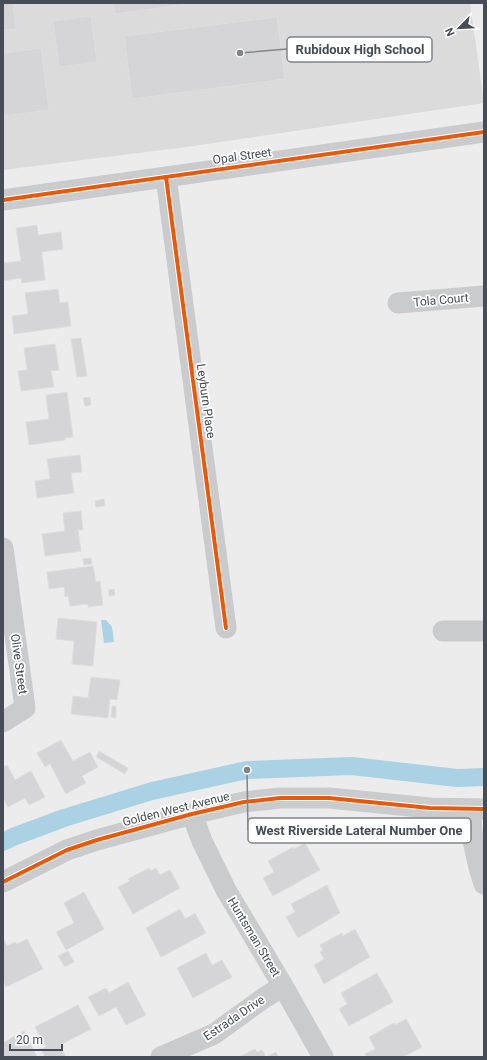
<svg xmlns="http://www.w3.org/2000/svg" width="487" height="1060" viewBox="0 0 487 1060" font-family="Roboto,sans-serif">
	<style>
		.education { fill: #dbdbdb }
		.water { fill: #abd1e4 }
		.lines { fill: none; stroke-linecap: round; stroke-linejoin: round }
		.canal { stroke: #abd1e4; stroke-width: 18 }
		.building { fill: #d5d4d7; stroke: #dededf }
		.minor { stroke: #c9cbcd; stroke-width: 21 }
		.cycleway-casing { stroke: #fff; stroke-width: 6 }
		.cycleway { stroke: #e8590c; stroke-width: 4 }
		.labels { text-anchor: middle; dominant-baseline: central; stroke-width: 3.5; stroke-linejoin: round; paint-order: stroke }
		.street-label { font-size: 12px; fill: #464d56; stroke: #fff }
		.leader { fill: none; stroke: #80858a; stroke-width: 1.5 }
		.callout-dot { fill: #80858a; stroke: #fff; stroke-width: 1.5 }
		.callout { fill: #fff; stroke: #80858a; stroke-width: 1.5 }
		.callout-label { font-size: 13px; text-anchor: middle; font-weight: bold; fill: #464d56 }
	</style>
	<rect width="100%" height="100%" fill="#edecec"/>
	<path class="education" d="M 3,3 L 470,3 L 484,103 L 194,146 L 3,170 Z"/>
	<path class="water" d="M 101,620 L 106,620 L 112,627 L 114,642 L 104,643 Z"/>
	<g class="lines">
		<path class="canal" d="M 3,842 L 13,837 L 64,818 L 152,791 L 247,770 L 352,766 L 457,778 L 484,777"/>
	</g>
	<path class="building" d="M 3,3 L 13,3 L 16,29 L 3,30 Z
		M 113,3 L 193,3 L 115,14 Z
		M 91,16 L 97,62 L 59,67 L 53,21 Z
		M 277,17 L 285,79 L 132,99 L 124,36 Z
		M 41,48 L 49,110 L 3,116 L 3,53 Z
		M 37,225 L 38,235 L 61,232 L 63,249 L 42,252 L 45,280 L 22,283 L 21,278 L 3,281 L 3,263 L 21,261 L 16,228 Z
		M 58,289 L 60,303 L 68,302 L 71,326 L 14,334 L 12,316 L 28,314 L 25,293 Z
		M 81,338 L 87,376 L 77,377 L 71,339 Z
		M 55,344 L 59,370 L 51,371 L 54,387 L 21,391 L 18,371 L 27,370 L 24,348 Z
		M 67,392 L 73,437 L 65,438 L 65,440 L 29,445 L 26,422 L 49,419 L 46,395 Z
		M 90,397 L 91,405 L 85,406 L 83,398 Z
		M 80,455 L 82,472 L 71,473 L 74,493 L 37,498 L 35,481 L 50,479 L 47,459 Z
		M 104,499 L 105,506 L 96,507 L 95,501 Z
		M 81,511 L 83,530 L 78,530 L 81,551 L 45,556 L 42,534 L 65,531 L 63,513 Z
		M 91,558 L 92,564 L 84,565 L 83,559 Z
		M 93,566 L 96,582 L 100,581 L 103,605 L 88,607 L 88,604 L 70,606 L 68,596 L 65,597 L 64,587 L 49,589 L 47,572 Z
		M 114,589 L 115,595 L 109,596 L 109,590 Z
		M 58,618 L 97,622 L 93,666 L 72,664 L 74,641 L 56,639 Z
		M 91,677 L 120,680 L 117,700 L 110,699 L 108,718 L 71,714 L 73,696 L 88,698 Z
		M 112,706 L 116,706 L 116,718 L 111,717 Z
		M 61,740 L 73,761 L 90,752 L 98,767 L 82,776 L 86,783 L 66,794 L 50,764 L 45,767 L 37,753 Z
		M 99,751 L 128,768 L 125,774 L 96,757 Z
		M 7,765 L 15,780 L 31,771 L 45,797 L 29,805 L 25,798 L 8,807 L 3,798 L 3,767 Z
		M 305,843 L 320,870 L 273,896 L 263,878 L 274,872 L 268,861 L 293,847 L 294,849 Z
		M 149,868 L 151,871 L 156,868 L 160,875 L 170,870 L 180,888 L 133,914 L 118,887 L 130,881 L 128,879 Z
		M 327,885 L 340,913 L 298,938 L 286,917 L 295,912 L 291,904 Z
		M 84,892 L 104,929 L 66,950 L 56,932 L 74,923 L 64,903 Z
		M 180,909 L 185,919 L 195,913 L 206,933 L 161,957 L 146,928 Z
		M 355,929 L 370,957 L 324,984 L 314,965 L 324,959 L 320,952 L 323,950 L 320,945 L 342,933 L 343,936 Z
		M 3,937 L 7,946 L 15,942 L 17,944 L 27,939 L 43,969 L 6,987 L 3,980 Z
		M 68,951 L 74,962 L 65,967 L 58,956 Z
		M 206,953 L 212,965 L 222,960 L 232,977 L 193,998 L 177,968 Z
		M 377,973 L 393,1002 L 349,1026 L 339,1009 L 347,1004 L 341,993 Z
		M 128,982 L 146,1015 L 126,1025 L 116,1007 L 99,1016 L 88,997 L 106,988 L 109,993 Z
		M 78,1005 L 91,1029 L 60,1045 L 66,1057 L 45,1057 L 41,1049 L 46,1047 L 35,1027 Z
		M 406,1019 L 422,1047 L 403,1057 L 366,1057 L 365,1054 L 375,1049 L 369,1037 L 394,1023 L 395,1025 Z
		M 24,1031 L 37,1057 L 3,1057 L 3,1043 Z
		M 255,1049 L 257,1052 L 262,1050 L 266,1057 L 239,1057 Z
		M 276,1052 L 278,1057 L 266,1057 Z"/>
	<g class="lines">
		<path class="minor" d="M 166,177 L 226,628
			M 3,200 L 484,132
			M 398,303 L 484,296
			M 3,548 L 25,708 L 3,722
			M 443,631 L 484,631
			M 470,809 C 472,837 475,858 484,884
			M 192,814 L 202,841 L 226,890 L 283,986 L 323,1057
			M 3,882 L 67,850 L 97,840 L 192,814 L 244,802 L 280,798 L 329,798 L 430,808 L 484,809
			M 161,1057 L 214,1034 L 264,998 L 283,986"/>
		<g class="cycleway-casing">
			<path id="cycleway" d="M 166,177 L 226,628
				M 3,200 L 484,132
				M 3,882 L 67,850 L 97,840 L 192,814 L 244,802 L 280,798 L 329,798 L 430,808 L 484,809"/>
		</g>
		<use href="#cycleway" class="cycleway"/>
	</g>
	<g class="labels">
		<g class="street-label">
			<text transform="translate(242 156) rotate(-8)">Opal Street</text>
			<text transform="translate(441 300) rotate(-5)">Tola Court</text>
			<text transform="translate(206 401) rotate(82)">Leyburn Place</text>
			<text transform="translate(19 664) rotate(82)">Olive Street</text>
			<text transform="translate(176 809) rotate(-14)">Golden West Avenue</text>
			<text transform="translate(254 937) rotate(59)">Huntsman Street</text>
			<text transform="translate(234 1018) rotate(-34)">Estrada Drive</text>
		</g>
	</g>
	<path class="leader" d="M240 53L287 49M247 770L248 831"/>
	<g class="callout-dot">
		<circle cx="240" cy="53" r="4"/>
		<circle cx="247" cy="770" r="4"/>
	</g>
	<g class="callout">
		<rect x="287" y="37" width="145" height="25" rx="4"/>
		<rect x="248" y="818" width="223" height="25" rx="4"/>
	</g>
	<g class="callout-label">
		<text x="360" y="54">Rubidoux High School</text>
		<text x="359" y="835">West Riverside Lateral Number One</text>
	</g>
	<rect width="487" height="1060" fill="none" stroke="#464d56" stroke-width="8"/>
	<g transform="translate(459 28) rotate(246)" stroke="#ffffff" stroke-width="3" paint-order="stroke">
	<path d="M0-3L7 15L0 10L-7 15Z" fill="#464d56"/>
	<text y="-6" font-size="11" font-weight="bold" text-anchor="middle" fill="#464d56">N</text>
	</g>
	<path d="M10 1044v6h52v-6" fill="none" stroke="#464d56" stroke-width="2"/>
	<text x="16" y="1044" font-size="12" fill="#464d56" stroke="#ffffff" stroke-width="3" paint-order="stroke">20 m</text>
</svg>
